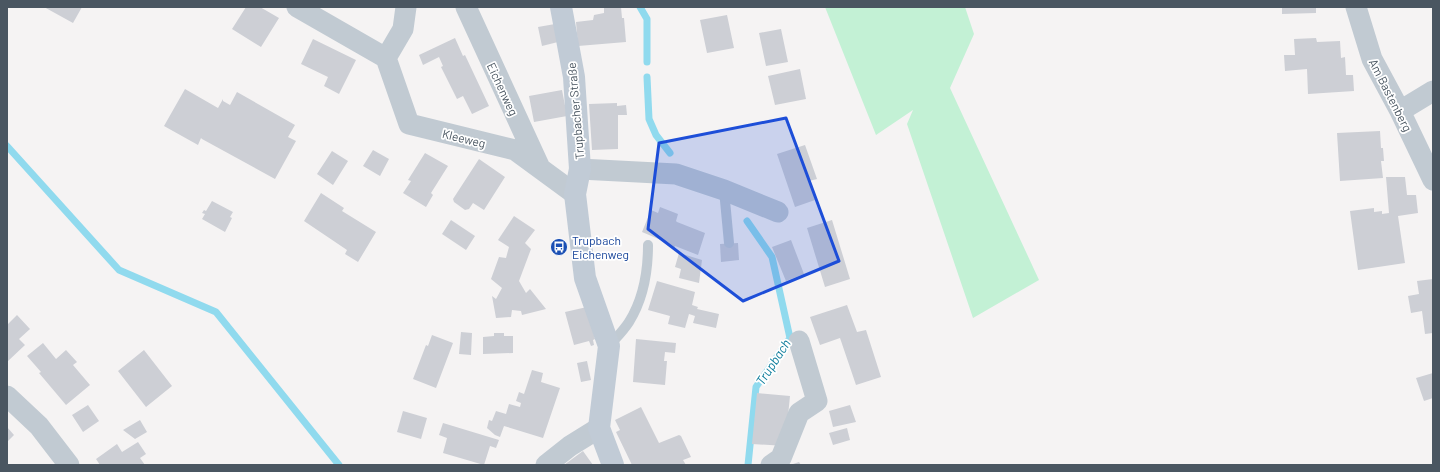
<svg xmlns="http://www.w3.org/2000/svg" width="1440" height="472" viewBox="0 0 1440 472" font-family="Barlow,sans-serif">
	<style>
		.green { fill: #c3f1d5 }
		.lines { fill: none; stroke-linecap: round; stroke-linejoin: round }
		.stream { stroke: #90daee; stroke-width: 7 }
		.building { fill: #cdcfd5 }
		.lane { stroke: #c1cad2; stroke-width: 10 }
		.street { stroke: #c1cad2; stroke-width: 21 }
		.secondary { stroke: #c1cbd6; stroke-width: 22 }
		.marked { fill: #1d4ed8; fill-opacity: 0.2; stroke: #1d4ed8; stroke-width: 3; stroke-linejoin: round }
		.labels { text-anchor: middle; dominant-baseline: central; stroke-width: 3.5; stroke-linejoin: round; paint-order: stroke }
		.street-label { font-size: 12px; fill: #4a5661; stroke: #fff }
		.transit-label { font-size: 12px; fill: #164399; stroke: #fff; text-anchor: start }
		.water-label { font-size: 13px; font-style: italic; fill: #0c7c9b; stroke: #fff }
	</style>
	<rect width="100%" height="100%" fill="#f5f3f3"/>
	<path class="green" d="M 825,7 L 965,7 L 974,34 L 950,88 L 1039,280 L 973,318 L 907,124 L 913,110 L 876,135 Z"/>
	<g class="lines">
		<path class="stream" d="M 640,7 L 647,19 L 647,62
			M 647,77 L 649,119 L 656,135 L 670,153
			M 7,146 L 119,270 L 216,312 L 339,465
			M 747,221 L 772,257 L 790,338 L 756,387 L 748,465"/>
	</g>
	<path class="building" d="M 44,7 L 82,7 L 73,23 Z
		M 246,7 L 260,7 L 279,18 L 261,47 L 232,29 Z
		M 604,7 L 621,7 L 622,18 L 624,18 L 626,42 L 578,46 L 576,22 L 593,20 L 594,15 L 604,13 Z
		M 1282,7 L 1316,7 L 1316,13 L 1282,14 Z
		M 727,15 L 734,48 L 707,53 L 700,20 Z
		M 555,24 L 558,42 L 542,46 L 538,27 Z
		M 781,29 L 788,62 L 766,66 L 759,33 Z
		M 455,38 L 463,56 L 465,55 L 489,106 L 472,114 L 463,96 L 457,99 L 441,67 L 443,66 L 439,57 L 423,65 L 419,55 Z
		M 1316,38 L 1317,42 L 1340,41 L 1341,58 L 1345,57 L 1346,75 L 1353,75 L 1354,91 L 1308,94 L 1307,69 L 1285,71 L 1284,55 L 1295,55 L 1294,39 Z
		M 313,39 L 356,60 L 339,94 L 324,86 L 328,77 L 301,64 Z
		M 800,69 L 806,99 L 775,105 L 768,76 Z
		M 185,89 L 218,108 L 223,99 L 223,101 L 230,105 L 237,92 L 295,125 L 288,137 L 296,141 L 275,179 L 202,139 L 201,138 L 198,145 L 164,126 Z
		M 562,90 L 567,116 L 534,122 L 529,96 Z
		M 617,103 L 617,106 L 626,105 L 627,115 L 618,115 L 618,149 L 592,150 L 589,104 Z
		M 1380,131 L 1381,148 L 1383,148 L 1384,161 L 1381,161 L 1383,178 L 1340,181 L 1337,133 Z
		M 805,145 L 817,179 L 809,181 L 815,200 L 795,207 L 777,154 Z
		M 373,150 L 389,159 L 380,176 L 363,166 Z
		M 332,151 L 348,161 L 333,185 L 317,174 Z
		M 425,153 L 448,166 L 431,193 L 433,195 L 426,207 L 403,193 L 411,181 L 408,180 Z
		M 479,159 L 505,177 L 484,210 L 473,203 L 469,209 L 465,210 L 454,202 L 453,199 Z
		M 1386,177 L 1405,177 L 1407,195 L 1416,195 L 1418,213 L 1398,216 L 1405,263 L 1358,270 L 1350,211 L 1374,208 L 1374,212 L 1382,211 L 1382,214 L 1389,213 Z
		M 321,193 L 344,208 L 342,211 L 376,232 L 358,262 L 345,254 L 347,250 L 304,221 Z
		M 212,201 L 233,212 L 230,217 L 232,218 L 225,232 L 202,219 L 205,214 L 202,213 L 204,210 L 206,211 Z
		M 660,207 L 678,214 L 676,221 L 677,222 L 705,233 L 698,255 L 675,246 L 674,248 L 667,245 L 668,243 L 642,232 L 651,210 L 658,213 Z
		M 514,216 L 535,230 L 525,243 L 531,249 L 519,281 L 526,293 L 530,289 L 546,309 L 522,315 L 521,311 L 512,310 L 511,317 L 496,318 L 492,296 L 496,299 L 502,288 L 491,279 L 499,257 L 506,258 L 509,247 L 498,240 Z
		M 451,220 L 475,236 L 466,250 L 442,234 Z
		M 832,220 L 850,279 L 825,287 L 807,228 Z
		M 791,240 L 804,274 L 786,281 L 772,247 Z
		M 738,243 L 739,260 L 721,262 L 720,244 Z
		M 679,253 L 702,260 L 699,283 L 679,278 L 681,269 L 675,267 Z
		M 1433,279 L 1433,333 L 1425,334 L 1422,311 L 1411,313 L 1408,296 L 1419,294 L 1417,281 Z
		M 657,281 L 695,292 L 692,305 L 698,307 L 697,309 L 719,314 L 716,328 L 693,323 L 695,316 L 689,314 L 685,328 L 668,324 L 670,316 L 648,310 Z
		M 847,305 L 857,332 L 866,330 L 881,377 L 856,385 L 840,338 L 820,345 L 810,317 Z
		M 587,307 L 595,339 L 593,340 L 594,345 L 591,346 L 589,341 L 574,345 L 565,312 Z
		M 17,315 L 30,329 L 19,339 L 25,345 L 7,362 L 7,325 Z
		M 461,332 L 472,333 L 471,355 L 459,354 Z
		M 494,333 L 504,333 L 504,336 L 513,336 L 513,353 L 483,354 L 483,337 L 494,336 Z
		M 432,335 L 453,343 L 436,388 L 413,379 L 426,345 L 428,346 Z
		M 636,339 L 676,343 L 675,353 L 665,352 L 664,361 L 667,361 L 665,385 L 633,382 Z
		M 43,343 L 56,359 L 66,350 L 77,362 L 73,365 L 90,385 L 66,405 L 39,373 L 41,372 L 27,356 Z
		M 144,350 L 172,386 L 146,407 L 118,371 Z
		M 587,361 L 591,380 L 581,382 L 577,363 Z
		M 532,370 L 543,373 L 541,382 L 560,388 L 543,438 L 504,426 L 500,437 L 495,435 L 487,428 L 489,420 L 492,421 L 496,411 L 506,414 L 509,404 L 520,407 L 521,403 L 516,401 L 519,392 L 524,394 Z
		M 1433,373 L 1433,398 L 1424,401 L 1416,378 Z
		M 757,393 L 790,396 L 785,446 L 752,444 Z
		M 88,405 L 99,421 L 83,432 L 72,415 Z
		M 850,405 L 856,422 L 833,427 L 829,411 Z
		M 641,407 L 659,443 L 679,435 L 681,436 L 691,457 L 683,460 L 686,465 L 632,465 L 616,432 L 620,430 L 615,420 Z
		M 403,411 L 427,418 L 421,439 L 397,432 Z
		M 140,420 L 147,432 L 135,439 L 123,430 Z
		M 443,423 L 499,440 L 496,448 L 490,446 L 484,465 L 443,453 L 447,438 L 439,435 Z
		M 7,427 L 14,435 L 7,442 Z
		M 847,428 L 850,440 L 833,445 L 829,433 Z
		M 138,442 L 146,454 L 140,458 L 145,465 L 100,465 L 96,459 L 117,444 L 122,452 Z
		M 583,451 L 593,465 L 564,465 Z
		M 799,462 L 801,465 L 790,465 Z"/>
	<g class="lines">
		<path class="lane" d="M 724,190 L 729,243
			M 609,346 C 616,338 624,330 629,322 C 644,298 648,272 648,245"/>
		<path class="street" d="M 297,7 L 386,58 L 409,124 L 515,150 L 575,194
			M 466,7 L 540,168
			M 1356,7 L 1372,59 L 1400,111 L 1433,180
			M 386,58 L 403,29 L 406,7
			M 1400,111 L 1433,91
			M 580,169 L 676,174 L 724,190 L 778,212
			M 7,396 L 39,426 L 69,465
			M 546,465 L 570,446 L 599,428
			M 771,465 L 781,458 L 799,413 L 817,401 L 799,341"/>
		<path class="secondary" d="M 561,7 L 574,77 L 580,169 L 575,194 L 585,278 L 609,346 L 599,428 L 613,465"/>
	</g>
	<path class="marked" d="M 786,118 L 839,261 L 743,301 L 648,229 L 659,143 Z"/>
	<defs>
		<g id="bus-disc" transform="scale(0.9)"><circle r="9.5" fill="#1a4fb4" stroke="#fff"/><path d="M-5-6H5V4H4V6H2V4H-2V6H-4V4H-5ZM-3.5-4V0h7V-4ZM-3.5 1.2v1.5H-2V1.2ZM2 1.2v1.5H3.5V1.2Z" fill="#fff"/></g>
	</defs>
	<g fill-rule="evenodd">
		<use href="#bus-disc" x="559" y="247"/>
	</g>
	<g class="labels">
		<g class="street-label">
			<text transform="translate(503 89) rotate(65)">Eichenweg</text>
			<text transform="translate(1391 95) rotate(63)">Am Bastenberg</text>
			<text transform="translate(575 111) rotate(-95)">Trupbacher Straße</text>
			<text transform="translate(464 138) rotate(14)">Kleeweg</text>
		</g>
		<g class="transit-label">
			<text x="572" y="240">Trupbach<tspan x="572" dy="14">Eichenweg</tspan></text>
		</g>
		<g class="water-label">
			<text transform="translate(773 362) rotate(-57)">Trupbach</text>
		</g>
	</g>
	<rect width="1440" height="472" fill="none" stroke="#4a5661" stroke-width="16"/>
</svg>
